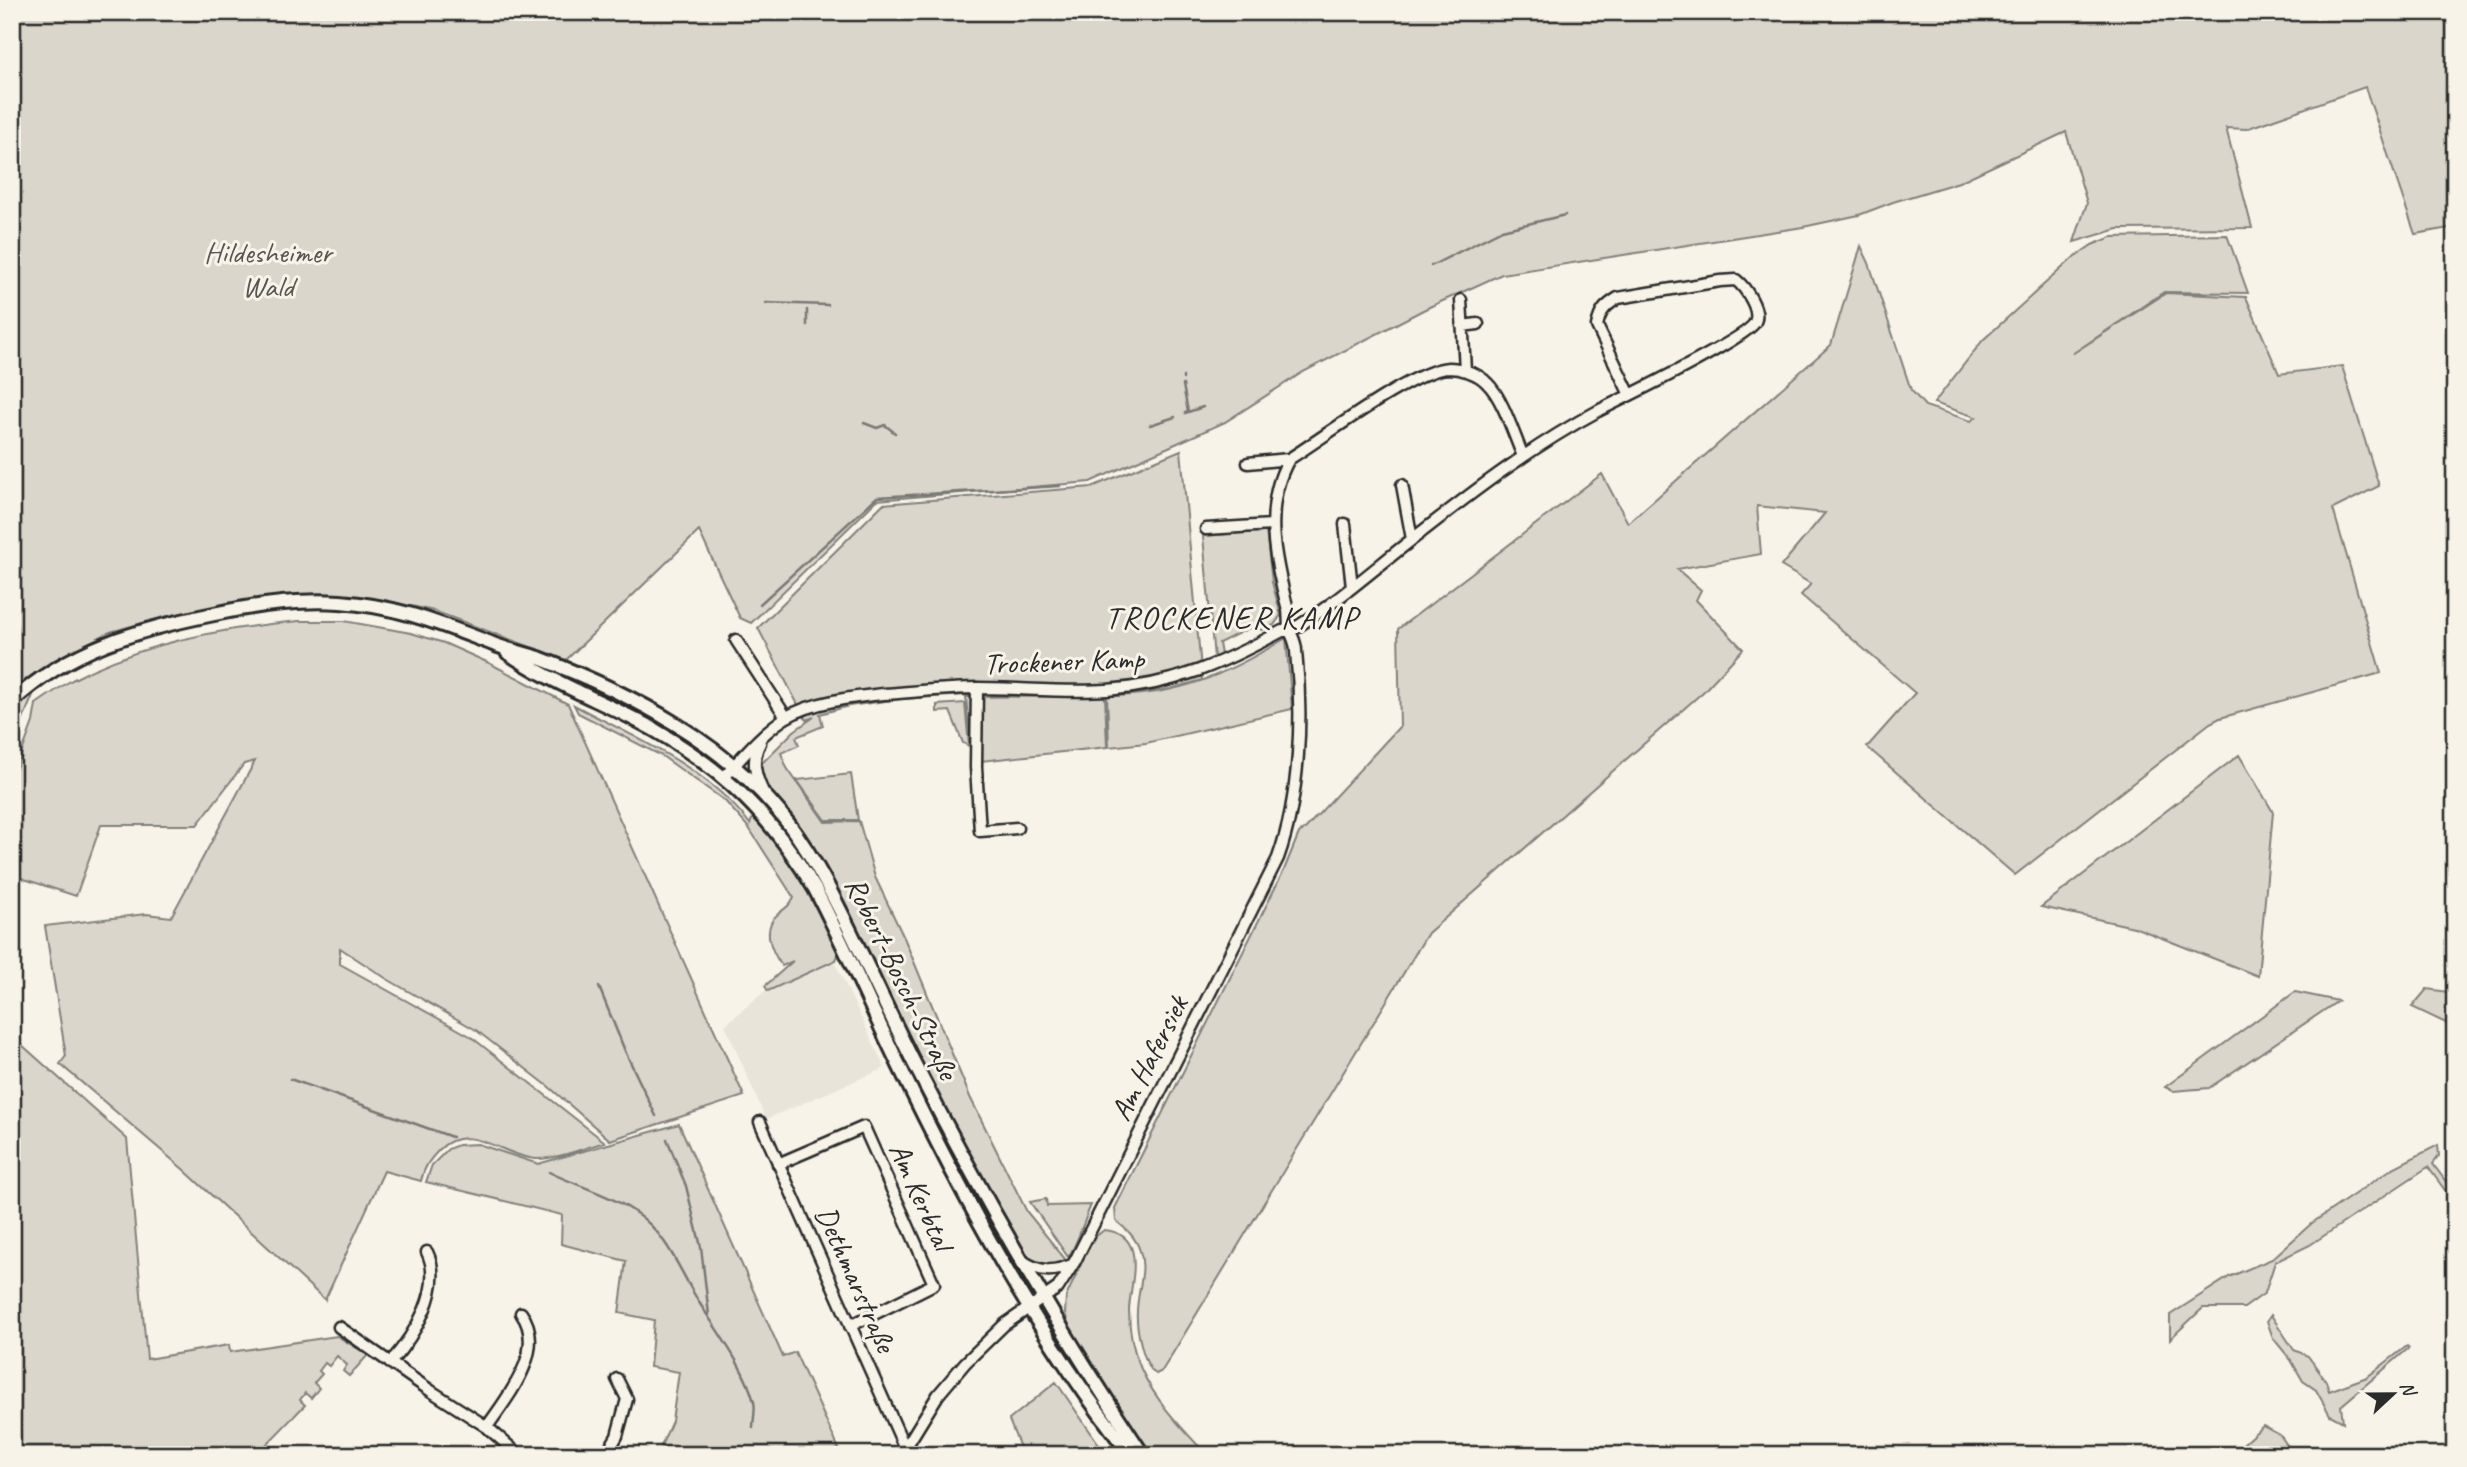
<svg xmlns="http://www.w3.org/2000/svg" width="2467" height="1467" viewBox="0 0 2467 1467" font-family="Caveat,sans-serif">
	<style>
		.built { fill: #e8e4da }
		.green { fill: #dad6cc; stroke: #82807c; stroke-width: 2 }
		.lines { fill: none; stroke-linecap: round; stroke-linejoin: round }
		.stream { stroke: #7a7874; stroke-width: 2.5 }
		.street-casing { stroke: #2b2b2b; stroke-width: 15 }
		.secondary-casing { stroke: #2b2b2b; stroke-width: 18 }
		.street { stroke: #f7f3e8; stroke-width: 10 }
		.secondary { stroke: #f7f3e8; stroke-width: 12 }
		.labels { text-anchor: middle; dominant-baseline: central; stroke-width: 6; stroke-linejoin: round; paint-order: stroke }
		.park-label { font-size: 30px; fill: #575653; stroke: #f7f3e8 }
		.street-label { font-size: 30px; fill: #2b2b2b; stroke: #f7f3e8 }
		.neighbourhood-label { font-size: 32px; letter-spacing: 2px; fill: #2b2b2b; stroke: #f7f3e8 }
	</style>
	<rect width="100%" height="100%" fill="#f7f3e8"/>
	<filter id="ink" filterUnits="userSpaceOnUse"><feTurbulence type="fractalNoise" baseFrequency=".0143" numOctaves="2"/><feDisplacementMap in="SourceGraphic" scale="14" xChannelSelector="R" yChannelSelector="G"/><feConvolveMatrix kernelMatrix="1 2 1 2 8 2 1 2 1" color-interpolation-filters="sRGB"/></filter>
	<g filter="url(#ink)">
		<path class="built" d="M 831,954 L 885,1068 L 766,1119 L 725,1025 L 785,974 Z"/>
		<path class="green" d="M 12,12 L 2455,12 L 2455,227 L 2415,234 L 2365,87 L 2246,129 L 2226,128 L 2252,228 L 2118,229 L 2074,242 L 2087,203 L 2066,132 L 1959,182 L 1893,202 L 1859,215 L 1803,227 L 1502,274 L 1425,309 L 1303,372 L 1225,422 L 1090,482 L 877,500 L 751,623 L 740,618 L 699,531 L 564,662 L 536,649 L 434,611 L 379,599 L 299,594 L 240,601 L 164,617 L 110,632 L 54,660 L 45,666 L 12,746 Z
			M 2227,235 L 2248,293 L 2164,292 L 2072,354 L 2166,293 L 2246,297 L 2279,374 L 2342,366 L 2379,486 L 2333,509 L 2381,673 L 2220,718 L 2210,723 L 2015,875 L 1867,747 L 1915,693 L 1801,595 L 1811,584 L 1781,566 L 1825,513 L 1757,506 L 1761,554 L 1677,569 L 1701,590 L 1696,600 L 1743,649 L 1703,692 L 1428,933 L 1162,1371 L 1156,1374 C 1143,1366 1136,1327 1137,1312 C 1137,1292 1147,1270 1140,1251 C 1136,1237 1126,1229 1116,1221 L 1115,1208 L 1284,870 L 1299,833 L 1305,829 L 1400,726 L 1398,629 L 1602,474 L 1628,523 L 1831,345 L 1861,246 L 1869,263 L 1911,390 L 1925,406 L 1971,421 L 1976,417 L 1934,403 L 1983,340 L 2073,258 L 2092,245 L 2112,237 Z
			M 1181,450 L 1202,680 L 1171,689 L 1138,694 L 967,695 L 900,699 L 849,706 L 820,714 L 823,726 L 796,737 L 799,745 L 781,753 L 787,768 L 825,822 L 859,821 L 875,877 L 905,940 L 970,1097 L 1027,1212 L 1065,1259 C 1049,1270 1032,1264 1020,1249 L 782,809 L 754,771 L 794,731 L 814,717 L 806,720 L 758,628 L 883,504 L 1092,487 Z
			M 1266,531 L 1272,582 L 1281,615 L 1274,625 L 1262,630 L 1251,627 L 1219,643 L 1221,655 L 1214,658 L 1203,536 Z
			M 299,621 L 344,621 L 411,633 L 444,643 L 489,663 L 568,704 L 744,1096 L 610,1140 L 548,1086 L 476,1030 L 387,979 L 340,948 L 340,964 L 470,1036 L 605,1142 C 584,1148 558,1159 537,1159 C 506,1158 468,1120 440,1149 C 430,1159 424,1167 421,1181 L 384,1171 L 325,1300 L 183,1169 L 60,1064 L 66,1056 L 45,926 L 146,914 L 171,917 L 255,761 L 244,764 L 197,825 L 101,825 L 76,896 L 12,875 L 12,779 L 33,722 L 36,704 C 48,696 60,687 72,680 C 141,643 222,628 299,621 Z
			M 1286,638 L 1292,709 L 1146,743 L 1109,747 L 1107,696 C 1180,696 1225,675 1286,638 Z
			M 1105,696 L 1107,747 L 972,762 L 966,697 Z
			M 965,703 L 969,746 L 963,743 L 950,711 L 937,712 L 937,705 Z
			M 574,705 C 635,738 707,767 750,824 L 756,811 L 798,867 L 840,951 L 836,960 L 768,991 L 765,986 L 793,961 L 782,966 C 771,951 761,928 778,914 C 785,908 790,906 794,898 L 749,828 L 725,801 L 662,756 L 578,713 Z
			M 2239,755 L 2273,812 L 2258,976 L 2134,927 L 2041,907 Z
			M 851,774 L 858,820 L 826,820 L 797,780 Z
			M 2427,989 L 2455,993 L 2455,1034 L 2446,1023 L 2412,1007 Z
			M 2295,992 L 2338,1001 L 2209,1088 L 2173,1091 L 2165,1087 Z
			M 12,1036 L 127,1139 L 147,1359 L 229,1345 L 230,1352 L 337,1336 L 368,1355 L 349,1376 L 343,1371 L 347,1365 L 337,1356 L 329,1366 L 325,1363 L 319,1371 L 322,1374 L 314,1383 L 319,1388 L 311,1398 L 305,1393 L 300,1400 L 305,1405 L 266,1445 L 274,1455 L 12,1455 Z
			M 679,1124 L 783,1357 L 795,1352 L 839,1449 L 826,1455 L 704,1455 L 702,1453 L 679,1455 L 661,1446 L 672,1421 L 679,1372 L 650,1367 L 654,1320 L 619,1313 L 626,1261 L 561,1244 L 562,1215 L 426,1182 L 432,1165 L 448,1149 L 458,1145 L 478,1144 L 538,1164 Z
			M 2438,1145 L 2439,1156 L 2433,1164 L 2455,1194 L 2455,1204 L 2428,1167 L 2310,1245 L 2275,1262 L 2265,1293 L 2244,1308 L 2203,1308 L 2170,1339 L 2170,1315 L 2229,1277 L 2272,1259 L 2312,1223 L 2393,1168 Z
			M 1046,1199 L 1047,1206 L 1091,1205 C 1084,1220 1077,1246 1068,1257 L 1030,1202 Z
			M 1104,1230 C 1149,1234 1130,1282 1129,1310 C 1129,1330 1133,1351 1141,1369 C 1156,1402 1182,1428 1207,1455 L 1151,1455 L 1070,1329 L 1065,1313 L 1066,1297 L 1086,1253 L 1095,1237 Z
			M 2271,1315 L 2294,1350 L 2308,1356 L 2326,1381 L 2329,1391 L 2367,1377 L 2407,1346 L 2409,1348 L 2341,1406 L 2343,1422 L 2330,1415 L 2316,1390 L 2303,1381 L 2291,1360 L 2273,1338 L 2267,1321 Z
			M 1056,1382 L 1098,1443 L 1102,1455 L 1023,1455 L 1009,1420 Z
			M 2263,1426 L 2280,1435 L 2294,1455 L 2285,1455 L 2272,1446 L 2261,1455 L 2234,1455 L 2234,1452 Z"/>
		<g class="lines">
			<path class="stream" d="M 1431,266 L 1502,230 L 1565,215
				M 766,303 L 828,305
				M 807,325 L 807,310
				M 1183,377 L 1183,379
				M 1183,385 L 1188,412
				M 1185,413 L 1203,407
				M 864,423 L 877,428 L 885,425 L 895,433
				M 1150,425 L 1175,417
				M 760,604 L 877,497 L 1060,486
				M 599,987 L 625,1051 L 656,1116
				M 290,1079 L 452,1137
				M 667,1139 L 686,1186 L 701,1247 L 709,1315
				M 549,1172 C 577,1186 611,1195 636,1213 C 667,1234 679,1269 697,1299 C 716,1330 745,1367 754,1402 C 756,1410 753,1420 753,1428"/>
			<g class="street-casing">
				<path id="street" d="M 1461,300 L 1465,370
					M 1462,326 L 1478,324
					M 1248,463 L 1289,459
					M 1402,485 L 1412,539
					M 1345,524 L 1352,587
					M 1206,529 L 1272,525
					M 736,640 L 786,717
					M 977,688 L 976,767 L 980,831 L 1017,828
					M 760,743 C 751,760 755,775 763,792
					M 724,778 C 741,757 762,733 785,718 C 811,702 853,697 883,694 C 914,692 947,688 979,688 C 1021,688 1064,693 1107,690 C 1175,685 1223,663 1282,631 L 1290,631 C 1331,607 1368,574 1405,545 C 1467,496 1529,448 1598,411 C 1622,399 1749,337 1755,322 C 1761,310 1745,287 1736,280 L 1720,281 L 1618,298 C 1605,306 1600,311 1597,326 L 1630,395
					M 760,1122 L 908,1455
					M 778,1164 L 864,1127 L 934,1284 L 850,1326
					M 1023,1261 C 1040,1273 1053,1272 1072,1265
					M 339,1327 L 431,1391 L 487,1427 L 519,1455
					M 390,1363 C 413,1337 445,1288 427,1252
					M 487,1427 C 507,1397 548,1350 521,1313
					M 906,1447 L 938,1395 L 965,1363 L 1004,1325 L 1058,1288 L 1075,1261 L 1278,858 C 1300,797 1303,715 1296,651 C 1296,643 1293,638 1290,631 C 1288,625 1289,617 1288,610 C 1275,560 1262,507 1289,459 C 1323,438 1413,370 1448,368 C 1461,368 1478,373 1487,383 C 1503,398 1514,436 1523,456
					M 606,1455 L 617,1436 L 627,1399 L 617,1379"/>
			</g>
			<g class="secondary-casing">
				<path id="secondary" d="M 507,652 C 553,684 605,702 653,729 C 727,772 771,816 815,889 C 844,944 868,1001 895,1057 C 962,1196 1035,1333 1131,1455
					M 12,702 C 68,649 140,629 214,614 C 255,605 298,599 340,602 C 399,606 440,624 493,644 C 508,650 524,653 539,658 C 632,694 726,742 788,823 C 819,864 840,910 862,955 C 879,991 896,1027 914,1063 C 983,1198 1058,1329 1143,1455"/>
			</g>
			<use href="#street" class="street"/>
			<use href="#secondary" class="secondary"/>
		</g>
	</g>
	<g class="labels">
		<g class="park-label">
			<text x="268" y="252">Hildesheimer<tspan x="268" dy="34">Wald</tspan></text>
		</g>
		<g class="street-label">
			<text transform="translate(1064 661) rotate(-2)">Trockener Kamp</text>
			<text transform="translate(902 978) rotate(64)">Robert-Bosch-Straße</text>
			<text transform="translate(1149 1058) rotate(-63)">Am Hafersiek</text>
			<text transform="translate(921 1196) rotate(66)">Am Kerbtal</text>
			<text transform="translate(856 1279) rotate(66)">Dethmarstraße</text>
		</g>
		<g class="neighbourhood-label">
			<text x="1232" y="617">TROCKENER KAMP</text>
		</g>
	</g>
	<rect width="2467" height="1467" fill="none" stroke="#f7f3e8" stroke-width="42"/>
	<rect x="21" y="21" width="2425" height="1425" fill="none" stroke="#2b2b2b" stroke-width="2.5" filter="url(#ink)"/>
	<g transform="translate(2393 1394) rotate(68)" stroke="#f7f3e8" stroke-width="5" paint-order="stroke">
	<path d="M0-5L12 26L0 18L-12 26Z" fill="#2b2b2b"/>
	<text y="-10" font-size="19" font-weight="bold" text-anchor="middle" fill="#2b2b2b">N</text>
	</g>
</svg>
